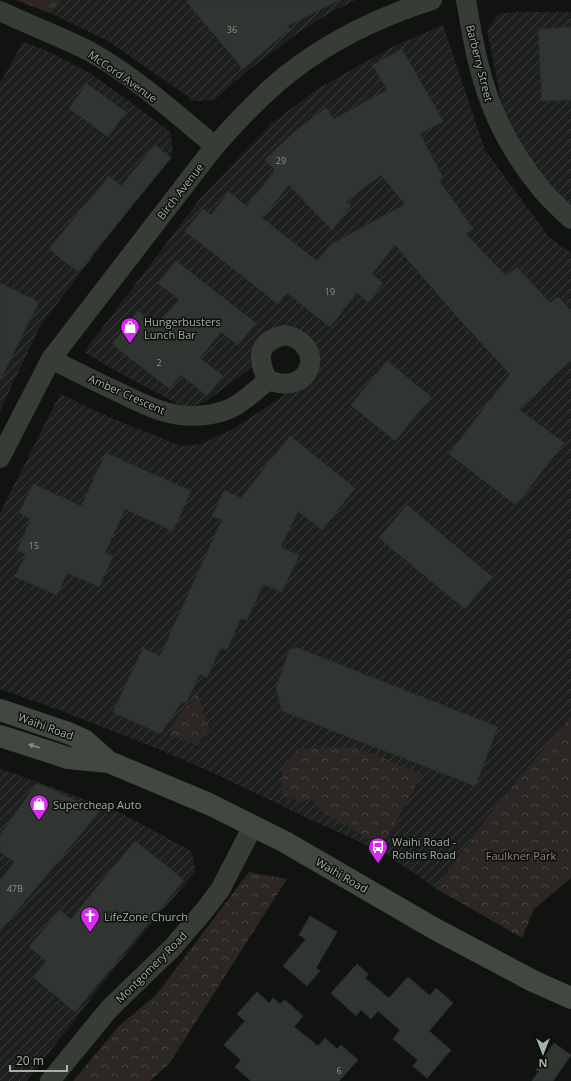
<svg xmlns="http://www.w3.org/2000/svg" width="571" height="1081" viewBox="0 0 571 1081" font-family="'Open Sans',sans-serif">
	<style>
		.industrial { fill: url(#industrial-furrows) }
		.grass { fill: url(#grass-tufts) }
		.forest { fill: url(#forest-crowns) }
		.building { fill: #313532; stroke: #2b2f2c; fill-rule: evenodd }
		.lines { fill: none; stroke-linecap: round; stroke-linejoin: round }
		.minor { stroke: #373d36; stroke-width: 20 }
		.secondary { stroke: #404840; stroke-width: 22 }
		.oneway { fill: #818e80 }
		.labels { text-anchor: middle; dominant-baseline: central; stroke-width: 3; stroke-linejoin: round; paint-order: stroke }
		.number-label { font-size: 9px; fill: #879486 }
		.street-label { font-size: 11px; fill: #a4b4a2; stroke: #0c0e0c }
		.poi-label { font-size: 11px; fill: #a4b4a2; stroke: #0c0e0c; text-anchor: start }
		.park-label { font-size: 11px; fill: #9f8379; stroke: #0c0e0c }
	</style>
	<defs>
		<pattern id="industrial-furrows" width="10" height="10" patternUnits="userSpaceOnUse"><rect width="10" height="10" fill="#1d201e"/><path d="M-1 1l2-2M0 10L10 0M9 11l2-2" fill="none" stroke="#3b3e3c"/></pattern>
		<pattern id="grass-tufts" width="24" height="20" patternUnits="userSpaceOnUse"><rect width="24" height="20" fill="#2d2723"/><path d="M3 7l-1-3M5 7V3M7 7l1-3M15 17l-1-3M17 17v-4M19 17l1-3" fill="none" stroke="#484440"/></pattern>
		<pattern id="forest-crowns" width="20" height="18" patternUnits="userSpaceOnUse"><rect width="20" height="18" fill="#2d2723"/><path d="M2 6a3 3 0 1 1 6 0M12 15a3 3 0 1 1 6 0" fill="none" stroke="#484440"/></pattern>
	</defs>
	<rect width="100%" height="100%" fill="#111311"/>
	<path class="industrial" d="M 62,0 L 356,0 L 335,10 L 302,30 L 246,72 L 214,100 L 194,101 L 108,41 L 50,13 Z
		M 514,12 L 571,12 L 571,208 L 533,168 L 504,114 L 487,31 L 498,14 Z
		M 443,25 L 485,150 L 549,237 L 571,253 L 571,716 L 495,807 L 435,888 L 386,854 L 305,817 L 222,777 L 161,750 L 59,710 L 0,689 L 0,513 L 60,394 L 111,418 L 181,446 L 201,444 L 235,428 L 308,379 L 307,351 L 292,341 L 265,358 L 205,402 L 185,408 L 107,366 L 84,352 L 200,199 L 272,123 L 319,88 L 392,47 Z
		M 23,42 L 45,50 L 88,72 L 128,100 L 170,132 L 173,152 L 40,326 L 0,411 L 0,83 Z
		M 0,769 L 13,773 L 121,813 L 191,851 L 196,871 L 126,954 L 27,1081 L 0,1081 Z"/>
	<path class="grass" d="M 16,0 L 62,0 L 50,13 Z"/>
	<path class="forest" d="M 197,693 L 209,728 L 198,745 L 170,735 L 176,719 Z
		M 571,716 L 571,878 L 534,909 L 522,938 L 435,888 L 495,807 Z
		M 355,747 L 422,774 L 388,836 L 377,844 L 321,811 L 314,799 L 300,802 L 282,794 L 283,765 L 298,749 Z
		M 249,872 L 287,879 L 169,1064 L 150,1081 L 73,1081 L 120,1025 L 156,995 Z"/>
	<path class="building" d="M 185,0 L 339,0 L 287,26 L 290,29 L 243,69 Z
		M 571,27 L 571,100 L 542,101 L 538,29 Z
		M 402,49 L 443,121 L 420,134 L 443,178 L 439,180 L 473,229 L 466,234 L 506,276 L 517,267 L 550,303 L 558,297 L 571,311 L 571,360 L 519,409 L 564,443 L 516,505 L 449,454 L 510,374 L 460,320 L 395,245 L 372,274 L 383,283 L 368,302 L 357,293 L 330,327 L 287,293 L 278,304 L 185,231 L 203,209 L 211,215 L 229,192 L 247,206 L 275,170 L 265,160 L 295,131 L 326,108 L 334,119 L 387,90 L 373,65 ZM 381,175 L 405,204 L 330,245 L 317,261 L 262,218 L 289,185 L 332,230 L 351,206 L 346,201 Z
		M 87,84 L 126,112 L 108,137 L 69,108 Z
		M 155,145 L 171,158 L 78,272 L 49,249 L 109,176 L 121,186 Z
		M 176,261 L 256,323 L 238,345 L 221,332 L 200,358 L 223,376 L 207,396 L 181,375 L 170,389 L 112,344 L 138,311 L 158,326 L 179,299 L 158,283 Z
		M 0,283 L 39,302 L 0,380 Z
		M 387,361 L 431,397 L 395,441 L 351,405 Z
		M 290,436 L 355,488 L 322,530 L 298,511 L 281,547 L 299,555 L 282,592 L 263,584 L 247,620 L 241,618 L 227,650 L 221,647 L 207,677 L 200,674 L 186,703 L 182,702 L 160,734 L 113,712 L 143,648 L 160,656 L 222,520 L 212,516 L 224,490 L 241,498 Z
		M 106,453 L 191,491 L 173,531 L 125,509 L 105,553 L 113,556 L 99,587 L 67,573 L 57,595 L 15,577 L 26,554 L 17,550 L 31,519 L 19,513 L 33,484 L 81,506 Z
		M 407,505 L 492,577 L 465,609 L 379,538 Z
		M 298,648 L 498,727 L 475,786 L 282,711 L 276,688 L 290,649 Z
		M 37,783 L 100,811 L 0,931 L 0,881 L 14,862 L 0,852 L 0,835 Z
		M 135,841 L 184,880 L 75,1012 L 33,977 L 46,961 L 29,947 L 60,910 L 71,919 Z
		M 310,916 L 337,932 L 316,968 L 320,971 L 307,986 L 283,966 L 306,939 L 299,935 Z
		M 357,964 L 368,974 L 365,978 L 389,998 L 408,977 L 430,996 L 436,988 L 453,1003 L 429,1031 L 451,1050 L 427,1078 L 413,1066 L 418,1060 L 393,1039 L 400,1030 L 378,1011 L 371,1019 L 361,1010 L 356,1016 L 331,993 Z
		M 257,992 L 269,1003 L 273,998 L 280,1004 L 285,1000 L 303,1016 L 294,1027 L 318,1046 L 325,1038 L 337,1049 L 341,1045 L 358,1060 L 339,1081 L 251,1081 L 235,1067 L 241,1060 L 224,1045 L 245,1021 L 237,1014 Z
		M 554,1043 L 571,1055 L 553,1081 L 532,1081 L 539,1071 L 536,1070 Z"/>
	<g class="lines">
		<path class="minor" d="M 466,0 C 472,35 478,71 491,104 C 503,135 521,165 543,191 C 551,201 562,210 571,219
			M 0,11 C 29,25 60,36 89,51 C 134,76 175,113 215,146
			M 285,335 C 327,343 313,398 268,380 C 256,358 258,340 285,335 Z
			M 51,359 C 74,371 97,382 120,393 C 135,400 150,408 165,412 C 185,418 210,417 229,409 C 243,403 256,390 268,380
			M 0,458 L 51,359 L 215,146 C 238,120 262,94 289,73 C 331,40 382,16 432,0
			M 50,1081 L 109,1009 L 172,948 L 203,912 L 220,890 L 253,826"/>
		<path class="secondary" d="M 0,710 L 68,733 L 84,740 L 109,762
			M 0,736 L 68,758 L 109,762 L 209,804 L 285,842 L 435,929 L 533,981 L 571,998"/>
	</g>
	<defs><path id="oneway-solid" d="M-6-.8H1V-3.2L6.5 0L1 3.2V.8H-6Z"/></defs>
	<use class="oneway" href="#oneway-solid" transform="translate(34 746) rotate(-162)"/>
	<defs>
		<g id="shop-pin" transform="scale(1)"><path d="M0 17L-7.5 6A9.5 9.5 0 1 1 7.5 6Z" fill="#d929f3" stroke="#0c0e0c"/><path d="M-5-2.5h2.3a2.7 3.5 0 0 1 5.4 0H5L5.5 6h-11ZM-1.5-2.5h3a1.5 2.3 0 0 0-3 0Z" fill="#fff"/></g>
		<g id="bus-pin" transform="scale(1)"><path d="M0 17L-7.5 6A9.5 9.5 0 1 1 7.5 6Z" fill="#d929f3" stroke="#0c0e0c"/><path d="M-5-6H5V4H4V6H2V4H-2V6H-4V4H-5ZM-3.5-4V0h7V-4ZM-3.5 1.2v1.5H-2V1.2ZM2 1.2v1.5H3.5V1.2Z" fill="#fff"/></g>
		<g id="church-pin" transform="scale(1)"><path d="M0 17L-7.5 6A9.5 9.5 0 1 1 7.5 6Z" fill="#d929f3" stroke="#0c0e0c"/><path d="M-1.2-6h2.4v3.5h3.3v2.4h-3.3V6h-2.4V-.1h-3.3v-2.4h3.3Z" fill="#fff"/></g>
	</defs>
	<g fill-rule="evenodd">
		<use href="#shop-pin" x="130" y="327"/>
		<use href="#shop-pin" x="39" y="804"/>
		<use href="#bus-pin" x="378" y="847"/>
		<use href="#church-pin" x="90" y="916"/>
	</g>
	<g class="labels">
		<g class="number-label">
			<text x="232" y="29">36</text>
			<text x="281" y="160">29</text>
			<text x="330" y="291">19</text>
			<text x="159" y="362">2</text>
			<text x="34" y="545">15</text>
			<text x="15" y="888">47B</text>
			<text x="339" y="1070">6</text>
		</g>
		<g class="street-label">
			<text transform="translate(480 63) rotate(76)">Barberry Street</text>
			<text transform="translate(123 76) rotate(35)">McCord Avenue</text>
			<text transform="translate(180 191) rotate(-52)">Birch Avenue</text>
			<text transform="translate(127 394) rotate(24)">Amber Crescent</text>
			<text transform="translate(46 726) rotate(20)">Waihi Road</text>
			<text transform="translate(342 875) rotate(30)">Waihi Road</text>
			<text transform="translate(151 967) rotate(-45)">Montgomery Road</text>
		</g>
		<g class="poi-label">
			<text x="144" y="321">Hungerbusters<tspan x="144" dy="13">Lunch Bar</tspan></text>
			<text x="53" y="804">Supercheap Auto</text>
			<text x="392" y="841">Waihi Road -<tspan x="392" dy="13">Robins Road</tspan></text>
			<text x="104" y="916">LifeZone Church</text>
		</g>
		<g class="park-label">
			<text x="521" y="855">Faulkner Park</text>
		</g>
	</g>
	<g transform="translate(543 1053) rotate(180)" stroke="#0c0e0c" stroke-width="3" paint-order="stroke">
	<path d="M0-3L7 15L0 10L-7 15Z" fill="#a4b4a2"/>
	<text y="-6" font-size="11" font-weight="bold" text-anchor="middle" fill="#a4b4a2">N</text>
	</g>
	<path d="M10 1065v6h57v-6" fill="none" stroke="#a4b4a2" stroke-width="2"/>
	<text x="16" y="1065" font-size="12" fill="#a4b4a2" stroke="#0c0e0c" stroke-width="3" paint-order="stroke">20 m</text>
</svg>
